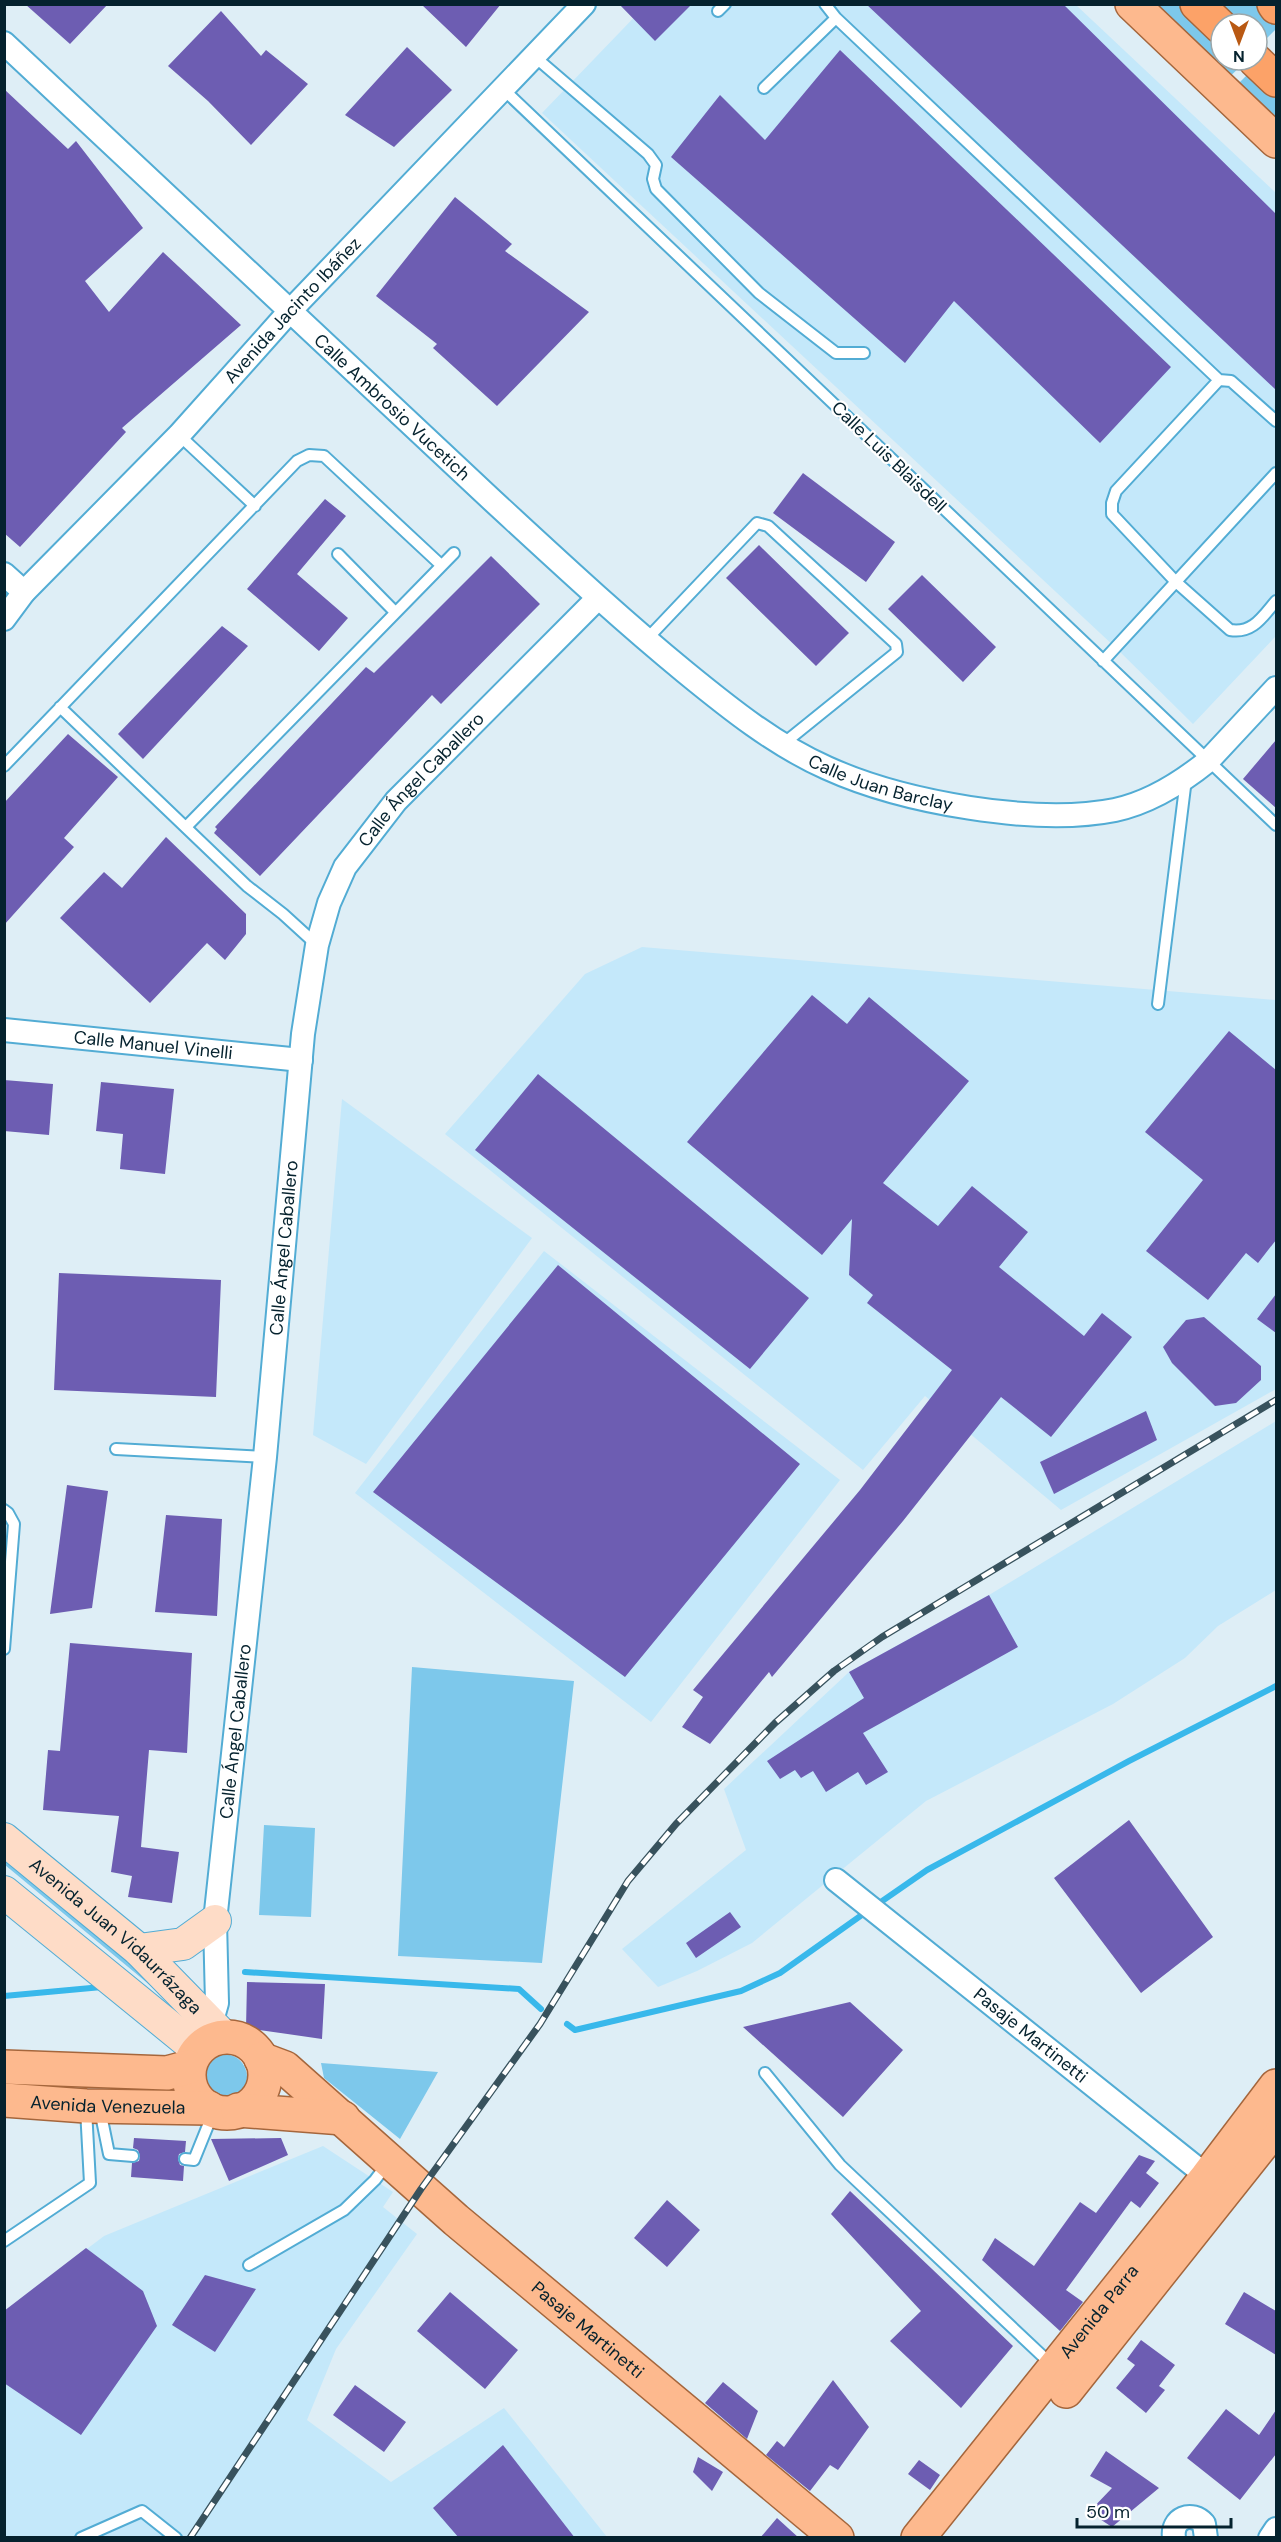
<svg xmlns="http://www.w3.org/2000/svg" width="1281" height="2542" viewBox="0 0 1281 2542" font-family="'DM Sans',sans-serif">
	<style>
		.built { fill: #c4e8fa }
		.green { fill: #7dc8eb }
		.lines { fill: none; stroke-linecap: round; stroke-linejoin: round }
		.stream { stroke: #38b8eb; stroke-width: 6 }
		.building { fill: #6d5db2 }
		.service-casing { stroke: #52acd4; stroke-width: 14 }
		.minor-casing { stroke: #52acd4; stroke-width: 26 }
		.secondary-casing { stroke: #52acd4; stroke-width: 34 }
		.primary-casing { stroke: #a5663c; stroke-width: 36 }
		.trunk-casing { stroke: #a5663c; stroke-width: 36 }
		.service { stroke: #fff; stroke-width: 10 }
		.minor { stroke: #fff; stroke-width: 22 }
		.secondary { stroke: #fedcc7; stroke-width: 32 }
		.primary { stroke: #fdb98e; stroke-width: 33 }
		.trunk { stroke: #fca268; stroke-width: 33 }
		.rail-casing { stroke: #38525d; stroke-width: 7 }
		.rail { stroke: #fff; stroke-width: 4.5; stroke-dasharray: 14; stroke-linecap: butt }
		.labels { text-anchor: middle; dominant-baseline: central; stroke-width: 4.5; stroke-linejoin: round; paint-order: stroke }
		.street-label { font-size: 18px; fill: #05222e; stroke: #fff }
	</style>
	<rect width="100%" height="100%" fill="#deeef6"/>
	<path class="built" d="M 646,5 L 1076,5 L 1276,193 L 1276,636 L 1193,724 L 1115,647 L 542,113 Z
		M 642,947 L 1276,1000 L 1276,1389 L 1061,1510 L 925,1396 L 863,1470 L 445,1134 L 585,974 Z
		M 342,1099 L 532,1238 L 366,1464 L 313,1435 Z
		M 544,1251 L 840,1480 L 651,1722 L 355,1493 Z
		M 1276,1421 L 1276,1590 L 1218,1626 L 1185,1658 L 1113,1704 L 926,1801 L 752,1943 L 697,1971 L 658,1987 L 622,1949 L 746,1850 L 724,1789 L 849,1672 L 989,1595 Z
		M 323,2146 L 393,2192 L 383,2207 L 417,2234 L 336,2349 L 307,2420 L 391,2482 L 504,2408 L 607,2537 L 5,2538 L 5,2311 L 104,2236 Z"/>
	<path class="green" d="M 1145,5 L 1178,5 L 1221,45 L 1221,60 L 1237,60 L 1242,65 L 1225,81 Z
		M 1214,5 L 1258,5 L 1276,22 L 1276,29 L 1258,47 L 1257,24 L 1234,24 Z
		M 1250,72 L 1276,98 L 1276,128 L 1234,88 Z
		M 412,1667 L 574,1681 L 542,1963 L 398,1956 Z
		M 264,1825 L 315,1828 L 311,1917 L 259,1915 Z
		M 4,1849 L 123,1948 L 180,2010 L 5,1865 Z
		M201 2077a23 23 0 1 1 46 0a23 23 0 1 1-46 0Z
		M 321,2063 L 438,2072 L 400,2139 L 324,2078 Z"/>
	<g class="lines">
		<path class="stream" d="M 875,1906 L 927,1870 L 1129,1761 L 1276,1686
			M 245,1972 L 519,1989 L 541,2009
			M 4,1996 L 102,1987
			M 567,2024 L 575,2030 L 741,1991 L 780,1973 L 866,1912"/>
	</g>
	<path class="building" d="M 25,4 L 108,4 L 70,44 Z
		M 421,4 L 501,4 L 466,47 Z
		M 619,4 L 692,4 L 655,41 Z
		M 866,4 L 1063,4 L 1276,214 L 1276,390 Z
		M 221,11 L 261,56 L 266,50 L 308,84 L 251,145 L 208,101 L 168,66 Z
		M 407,47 L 452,90 L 394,147 L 345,115 Z
		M 840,50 L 1171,367 L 1100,443 L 954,301 L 905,363 L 671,157 L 720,95 L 765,140 Z
		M 4,89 L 68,149 L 76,141 L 143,228 L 85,281 L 109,312 L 163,252 L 241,325 L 122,428 L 126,432 L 20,547 L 4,533 Z
		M 455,197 L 512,244 L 505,251 L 589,312 L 497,406 L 433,348 L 437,344 L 376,296 Z
		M 803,473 L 895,542 L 866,582 L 773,513 Z
		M 325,499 L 346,516 L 297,574 L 348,618 L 319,651 L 247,589 Z
		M 759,545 L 849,633 L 816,666 L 726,578 Z
		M 491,556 L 540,604 L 441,704 L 432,695 L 260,876 L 214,833 L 217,829 L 215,827 L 366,667 L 374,673 Z
		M 922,575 L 996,647 L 963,682 L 888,609 Z
		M 222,626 L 248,646 L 143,759 L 118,734 Z
		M 68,734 L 118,777 L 64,838 L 74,847 L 4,925 L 4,803 Z
		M 1276,740 L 1276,808 L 1243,779 Z
		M 166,837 L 246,914 L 246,934 L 225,960 L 207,943 L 150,1003 L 60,918 L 104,872 L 122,888 Z
		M 812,995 L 847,1024 L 869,997 L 969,1081 L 883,1183 L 938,1226 L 972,1186 L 1028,1232 L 999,1267 L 1084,1336 L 1102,1313 L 1132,1337 L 1051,1437 L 1001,1397 L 903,1521 L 772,1677 L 769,1672 L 710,1744 L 682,1727 L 703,1697 L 693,1690 L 860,1490 L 952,1370 L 867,1303 L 873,1295 L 849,1275 L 852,1219 L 822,1255 L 687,1142 Z
		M 1229,1031 L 1276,1070 L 1276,1240 L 1258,1263 L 1246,1253 L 1208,1300 L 1146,1251 L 1203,1180 L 1145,1132 Z
		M 538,1074 L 809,1298 L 750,1369 L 475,1150 Z
		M 4,1080 L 53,1084 L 49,1135 L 4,1131 Z
		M 101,1082 L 174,1089 L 165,1174 L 120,1169 L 123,1134 L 96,1131 Z
		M 558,1265 L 800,1464 L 625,1677 L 373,1492 Z
		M 59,1273 L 221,1280 L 216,1397 L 54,1390 Z
		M 1276,1294 L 1276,1333 L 1257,1319 Z
		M 1204,1317 L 1261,1366 L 1261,1380 L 1236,1403 L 1215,1406 L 1172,1363 L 1163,1347 L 1186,1320 Z
		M 1146,1411 L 1157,1440 L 1054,1494 L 1040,1462 Z
		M 67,1485 L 108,1491 L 92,1608 L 50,1614 Z
		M 166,1515 L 222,1519 L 217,1616 L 155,1612 Z
		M 989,1595 L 1018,1647 L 863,1733 L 888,1772 L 866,1785 L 858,1772 L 826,1792 L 813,1771 L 801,1778 L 795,1770 L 780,1779 L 767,1761 L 864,1698 L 849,1672 Z
		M 70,1643 L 192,1653 L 187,1753 L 149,1750 L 141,1847 L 179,1852 L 172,1903 L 128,1897 L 132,1876 L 111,1872 L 119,1816 L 43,1810 L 48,1750 L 60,1751 Z
		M 1129,1820 L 1213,1937 L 1141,1993 L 1054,1878 Z
		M 730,1912 L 741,1927 L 696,1958 L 686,1943 Z
		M 247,1982 L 325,1984 L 322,2039 L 246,2028 Z
		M 850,2002 L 903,2050 L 843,2117 L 743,2027 Z
		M 134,2138 L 186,2141 L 185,2152 L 179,2154 L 178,2159 L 180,2165 L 184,2166 L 183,2181 L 131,2177 L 132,2163 L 139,2161 L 140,2156 L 138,2150 L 133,2148 Z
		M 281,2138 L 288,2155 L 229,2181 L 211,2139 Z
		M 1139,2155 L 1155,2161 L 1146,2173 L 1159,2183 L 1140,2208 L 1131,2201 L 1066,2290 L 1083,2302 L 1060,2331 L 982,2260 L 995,2238 L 1034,2266 L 1080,2202 L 1096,2213 Z
		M 850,2191 L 1013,2346 L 961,2408 L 890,2341 L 921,2311 L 831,2214 Z
		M 667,2200 L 700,2230 L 667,2267 L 634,2238 Z
		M 86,2248 L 143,2291 L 157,2326 L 81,2435 L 4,2383 L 4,2311 Z
		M 205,2275 L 256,2289 L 215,2352 L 172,2325 Z
		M 450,2292 L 518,2350 L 485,2389 L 417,2331 Z
		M 1244,2292 L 1276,2311 L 1276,2355 L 1225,2324 Z
		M 1141,2340 L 1175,2365 L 1159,2386 L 1165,2390 L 1146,2413 L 1116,2388 L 1135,2365 L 1127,2359 Z
		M 833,2380 L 869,2427 L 838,2470 L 830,2465 L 810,2491 L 766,2455 L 777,2441 L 784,2447 Z
		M 723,2382 L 758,2411 L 747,2439 L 705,2403 Z
		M 355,2385 L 406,2422 L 384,2452 L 333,2415 Z
		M 1226,2409 L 1259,2435 L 1276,2410 L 1276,2454 L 1240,2500 L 1187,2458 Z
		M 503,2445 L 575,2538 L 459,2538 L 433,2508 Z
		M 1106,2451 L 1159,2488 L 1112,2527 L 1089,2512 L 1112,2488 L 1090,2476 Z
		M 698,2457 L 723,2472 L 712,2491 L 693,2472 Z
		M 919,2460 L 940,2475 L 930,2490 L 908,2474 Z
		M 777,2518 L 799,2538 L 760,2538 Z"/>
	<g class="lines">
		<g class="service-casing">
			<path id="service" d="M 718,11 L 725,4
				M 836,18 L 1219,380 L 1231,381 L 1276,421
				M 535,57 L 648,154 L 656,165 L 653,179 L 656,189 L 759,293 L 836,353 L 864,353
				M 502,88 L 1276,825
				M 764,88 L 836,18 L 825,4
				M 1219,380 L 1116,491 L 1112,503 L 1112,514 L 1176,582 L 1230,630 C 1253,634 1263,616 1276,601
				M 179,435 L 255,506
				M 338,554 L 395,612
				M 646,640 L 757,523 L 768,526 L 896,644 L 897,652 L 783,744
				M 1103,661 L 1276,473
				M 60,707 L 247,886 L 283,914 L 317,945
				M 4,766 L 297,461 L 309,455 L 324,456 L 441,565
				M 186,827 L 454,553
				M 1158,1004 L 1186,779
				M 116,1449 L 265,1457
				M 4,1510 L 8,1513 L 14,1524 L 4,1649
				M 765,2073 L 840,2165 L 1052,2365
				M 100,2110 L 109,2154 L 133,2156
				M 185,2159 L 194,2160 L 213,2113
				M 4,2241 L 90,2183 L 86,2109
				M 249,2265 L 344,2210 L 375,2180 L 387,2164
				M 81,2538 L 142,2511 L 176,2538"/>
		</g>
		<g class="minor-casing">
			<g id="minor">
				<path id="s1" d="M 4,43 C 167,197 330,350 493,501 C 556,559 618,617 685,672 C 729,708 775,745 827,768 C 902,802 1035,826 1115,810 C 1148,803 1182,782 1208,761 L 1276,688"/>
				<path d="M 4,574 L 24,592"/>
				<path id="s2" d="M 4,619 L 24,592 L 179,435 L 289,312 L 584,4"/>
				<path id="s3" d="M 4,1030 L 301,1060"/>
				<path id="s4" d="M 836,1880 L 1218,2185"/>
				<path id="s5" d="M 208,2035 L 217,2003 L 215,1921 L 265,1457 L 303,1034 L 317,945 L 329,903 L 345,867 L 396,801 L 598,598"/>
				<path d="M 1174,2538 C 1171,2518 1192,2510 1204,2524 L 1206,2538"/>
				<path d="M 1270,2538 L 1276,2529"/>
			</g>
		</g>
		<g class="secondary-casing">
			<g id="secondary">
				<path id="s6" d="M 4,1839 L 139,1950 L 224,2037"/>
				<path d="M 4,1892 L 198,2050"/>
				<path d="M 139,1950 L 183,1944 L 215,1921"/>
			</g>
		</g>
		<g class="primary-casing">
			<g id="primary">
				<path d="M 1132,4 L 1276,141"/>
				<circle cx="227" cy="2075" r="38"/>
				<path id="s7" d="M 261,2059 L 285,2068 L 456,2220 L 837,2538"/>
				<path d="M 4,2067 L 167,2073 L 189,2067"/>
				<path id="s8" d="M 4,2100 L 86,2106 L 209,2108"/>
				<path d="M 238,2110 L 343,2118"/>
				<path d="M 1066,2391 L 1276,2127"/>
				<path id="s9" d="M 918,2538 L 1207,2177 L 1276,2086"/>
			</g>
		</g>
		<g class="trunk-casing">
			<path id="trunk" d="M 1197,4 L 1221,27
				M 1274,4 L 1276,7
				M 1255,60 L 1276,80"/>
		</g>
		<use href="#service" class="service"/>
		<use href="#minor" class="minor"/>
		<use href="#secondary" class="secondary"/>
		<use href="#primary" class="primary"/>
		<use href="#trunk" class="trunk"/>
		<g class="rail-casing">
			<path id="rail" d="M 190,2538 L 421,2189 L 540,2024 L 628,1881 L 676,1824 L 775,1723 L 834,1671 L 882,1637 L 1276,1400"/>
		</g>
		<use href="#rail" class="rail"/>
	</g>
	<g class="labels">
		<g class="street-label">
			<text stroke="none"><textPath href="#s2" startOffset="423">Avenida Jacinto Ibáñez</textPath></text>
			<text stroke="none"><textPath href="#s1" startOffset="532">Calle Ambrosio Vucetich</textPath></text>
			<text transform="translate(889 457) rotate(44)">Calle Luis Blaisdell</text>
			<text stroke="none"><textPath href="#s5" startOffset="1296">Calle Ángel Caballero</textPath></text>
			<text stroke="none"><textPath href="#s1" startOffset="1155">Calle Juan Barclay</textPath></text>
			<text stroke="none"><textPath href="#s3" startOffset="150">Calle Manuel Vinelli</textPath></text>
			<text stroke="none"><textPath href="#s5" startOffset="792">Calle Ángel Caballero</textPath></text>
			<text stroke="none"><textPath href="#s5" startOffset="306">Calle Ángel Caballero</textPath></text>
			<text stroke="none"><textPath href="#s6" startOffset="148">Avenida Juan Vidaurrázaga</textPath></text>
			<text stroke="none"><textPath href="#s4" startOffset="249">Pasaje Martinetti</textPath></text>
			<text stroke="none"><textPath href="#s8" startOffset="104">Avenida Venezuela</textPath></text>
			<text stroke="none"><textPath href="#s9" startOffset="290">Avenida Parra</textPath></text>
			<text stroke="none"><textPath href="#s7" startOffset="426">Pasaje Martinetti</textPath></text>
		</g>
	</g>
	<rect width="1281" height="2542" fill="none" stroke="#05222e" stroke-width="12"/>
	<g transform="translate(1239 42) rotate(180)"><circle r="28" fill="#ffffff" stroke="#9ba7ab" stroke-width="1.5"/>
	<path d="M0-4.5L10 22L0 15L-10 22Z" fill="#b95913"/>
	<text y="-9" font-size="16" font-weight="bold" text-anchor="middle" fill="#05222e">N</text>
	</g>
	<path d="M1077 2518v9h154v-9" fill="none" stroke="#05222e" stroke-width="3"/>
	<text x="1086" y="2518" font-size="18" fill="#05222e" stroke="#ffffff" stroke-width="4.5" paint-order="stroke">50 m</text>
</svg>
